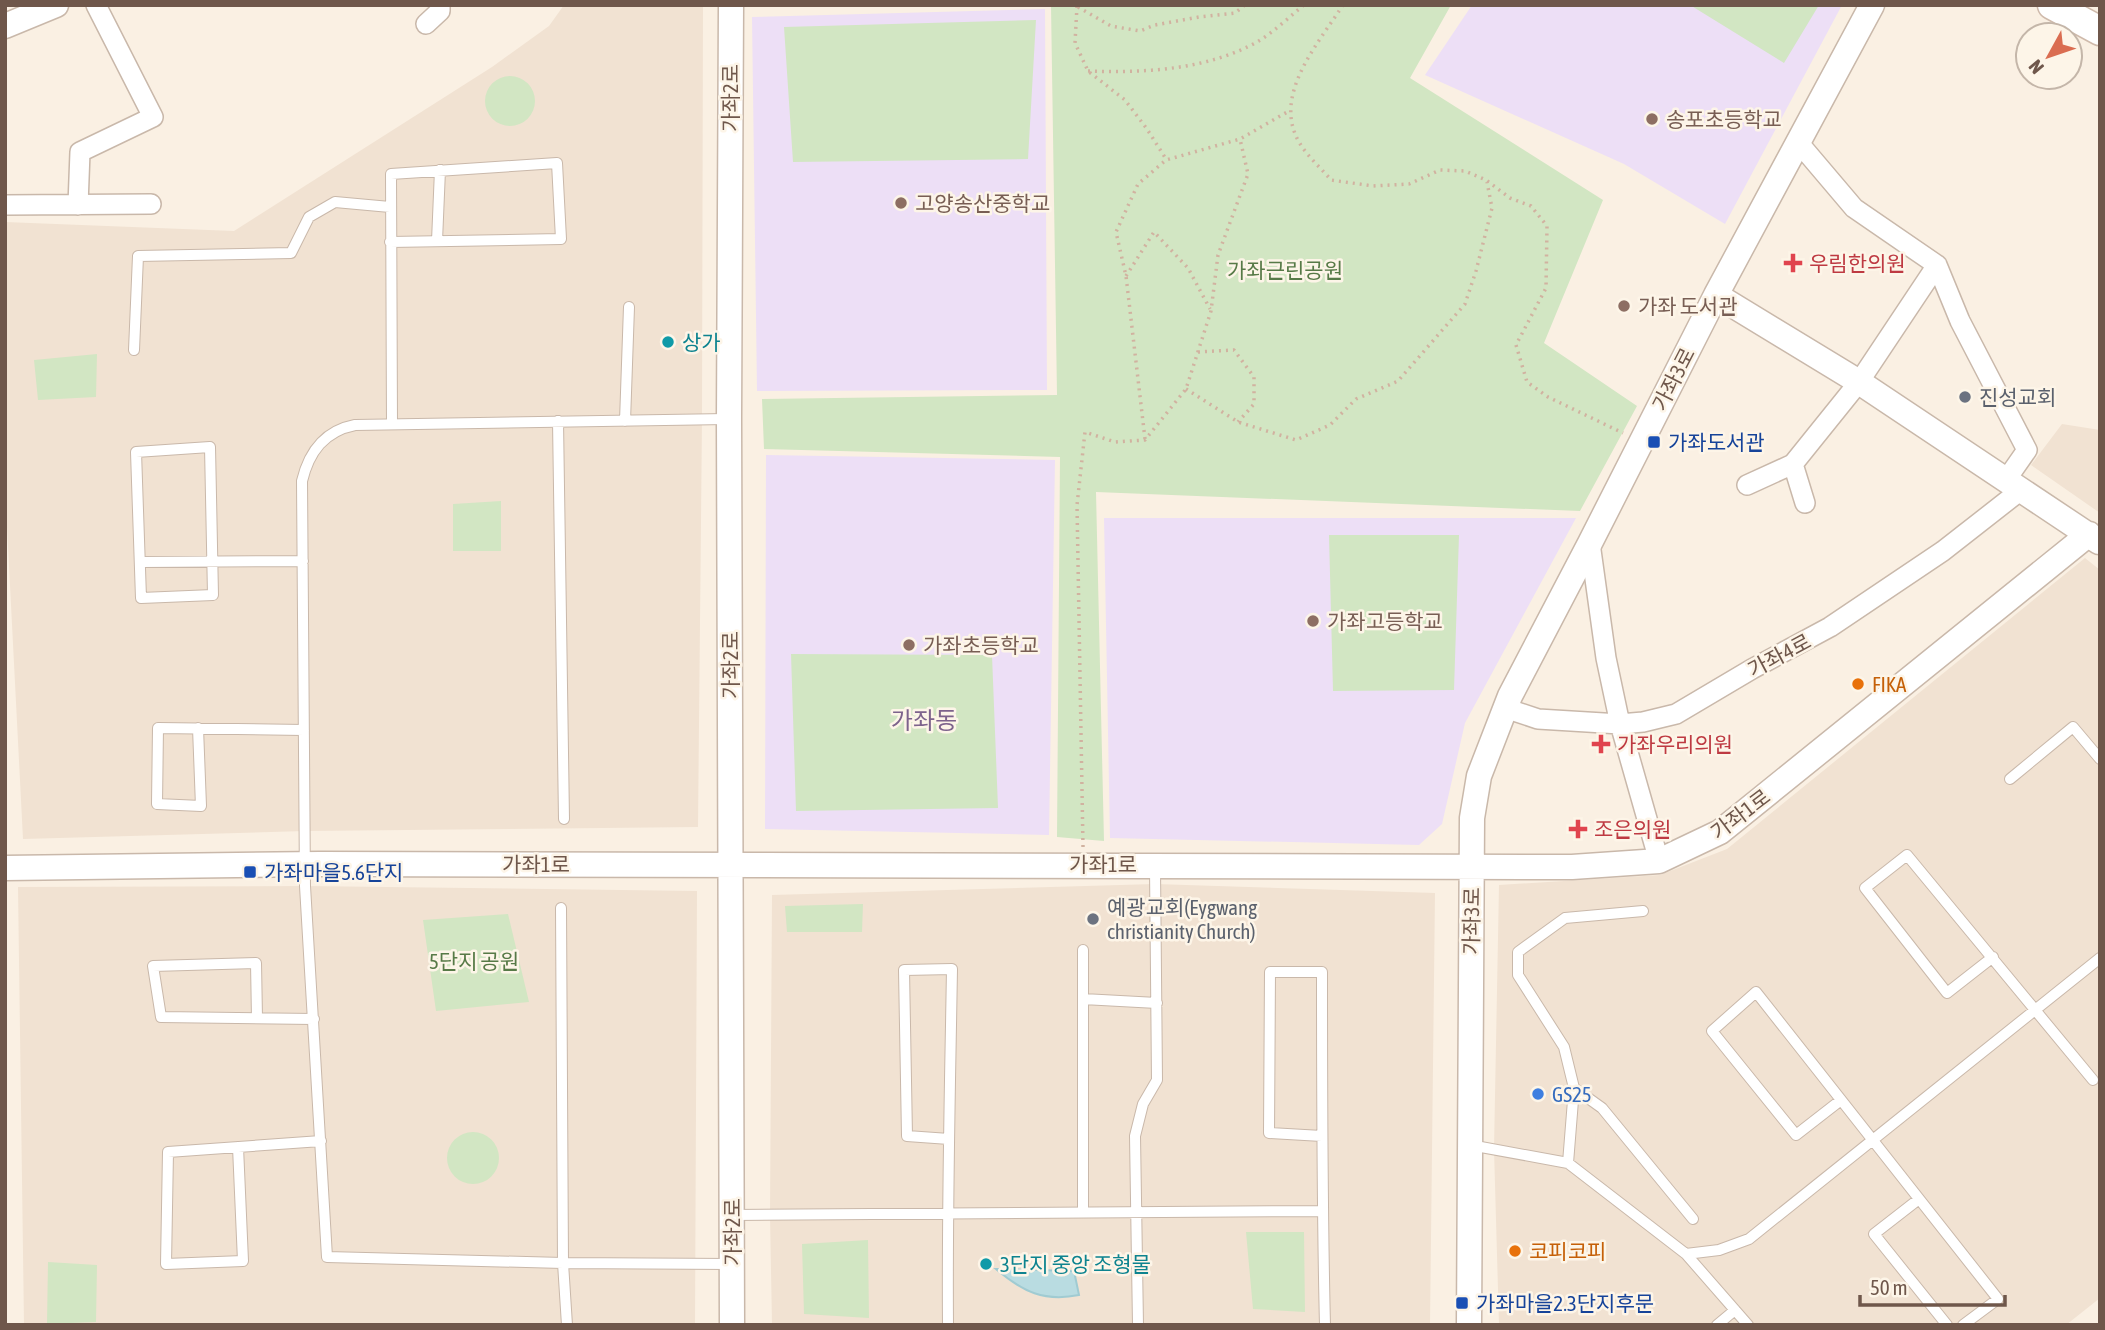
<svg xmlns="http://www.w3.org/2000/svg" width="2105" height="1330" viewBox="0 0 2105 1330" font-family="'Asap Condensed','Noto Sans KR',sans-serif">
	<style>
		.residential { fill: #f1e2d2 }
		.education { fill: #eddff6 }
		.green { fill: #d2e6c3 }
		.water { fill: #b9dce1; stroke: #a0cbd2; stroke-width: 2 }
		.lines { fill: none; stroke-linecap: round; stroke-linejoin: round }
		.service-casing { stroke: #c9b8aa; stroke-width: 12 }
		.minor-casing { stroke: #c9b8aa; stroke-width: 22 }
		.tertiary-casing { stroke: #c9b8aa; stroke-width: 27 }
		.secondary-casing { stroke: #cfbaab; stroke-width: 31 }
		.path { stroke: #d1b2a0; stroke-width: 3.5; stroke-dasharray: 2 5; stroke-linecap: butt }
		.service { stroke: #fff; stroke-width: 10 }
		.minor { stroke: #fff; stroke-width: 19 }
		.tertiary { stroke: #fff; stroke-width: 24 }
		.secondary { stroke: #fff; stroke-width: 28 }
		.education-dot { fill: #8d6e63; stroke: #fdf5e8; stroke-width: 2.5 }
		.health-dot { fill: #e0444e; stroke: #fdf5e8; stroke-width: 2.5 }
		.culture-dot { fill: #0f9aa8; stroke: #fdf5e8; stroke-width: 2.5 }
		.worship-dot { fill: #6b7280; stroke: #fdf5e8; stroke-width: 2.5 }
		.transit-dot { fill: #1a4fb4; stroke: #fdf5e8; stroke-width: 2.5 }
		.food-dot { fill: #e8710a; stroke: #fdf5e8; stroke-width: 2.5 }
		.shop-dot { fill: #3f7fe0; stroke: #fdf5e8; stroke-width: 2.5 }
		.labels { text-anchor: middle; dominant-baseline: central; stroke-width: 5; stroke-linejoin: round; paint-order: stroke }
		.street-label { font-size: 21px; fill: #6f574b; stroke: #fdf5e8 }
		.education-label { font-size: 21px; fill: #785e54; stroke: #fdf5e8; text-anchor: start }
		.health-label { font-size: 21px; fill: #be3a42; stroke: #fdf5e8; text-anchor: start }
		.park-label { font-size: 21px; fill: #577a47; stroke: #fdf5e8 }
		.culture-label { font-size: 21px; fill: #0d838f; stroke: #fdf5e8; text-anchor: start }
		.worship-label { font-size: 21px; fill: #5b616d; stroke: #fdf5e8; text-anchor: start }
		.transit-label { font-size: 21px; fill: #164399; stroke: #fdf5e8; text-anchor: start }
		.food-label { font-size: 21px; fill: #c56008; stroke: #fdf5e8; text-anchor: start }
		.shop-label { font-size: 21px; fill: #366cbe; stroke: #fdf5e8; text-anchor: start }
		.quarter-label { font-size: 24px; fill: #7d638c; stroke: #fdf5e8 }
	</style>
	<rect width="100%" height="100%" fill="#faf0e3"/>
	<path class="residential" d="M 564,5 L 703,5 L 702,419 L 698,827 L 305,831 L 23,839 L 5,488 L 5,222 L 234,231 L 492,67 L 549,26 Z
		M 2062,424 L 2100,430 L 2100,513 L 2031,465 Z
		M 2085,558 L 2100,570 L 2100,1298 L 2066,1325 L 1499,1325 L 1494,1149 L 1499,885 L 1660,875 L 1727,849 Z
		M 1155,884 L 1435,893 L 1430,1325 L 772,1325 L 770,1215 L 772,895 Z
		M 305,886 L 697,891 L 695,1325 L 24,1325 L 18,887 Z"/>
	<path class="education" d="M 1472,5 L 1842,5 L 1725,224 L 1624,164 L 1425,75 Z
		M 1045,9 L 1047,390 L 757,391 L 752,17 Z
		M 766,455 L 1055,460 L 1049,835 L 765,829 Z
		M 1104,518 L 1576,518 L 1465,723 L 1442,824 L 1419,845 L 1110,838 Z"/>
	<path class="green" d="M 1051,5 L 1451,5 L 1410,78 L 1603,200 L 1544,343 L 1637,406 L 1580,511 L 1096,492 L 1104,841 L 1057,837 L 1060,457 L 764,449 L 762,399 L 1057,395 Z
		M 1690,5 L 1819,5 L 1784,63 Z
		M 1036,20 L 1028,159 L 793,162 L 784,27 Z
		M485 101a25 25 0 1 1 50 0a25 25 0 1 1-50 0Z
		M 97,354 L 96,397 L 38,400 L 34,360 Z
		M 501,501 L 501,551 L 453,551 L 453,504 Z
		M 1329,535 L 1459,535 L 1454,690 L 1333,691 Z
		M 791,654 L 992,655 L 998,808 L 796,811 Z
		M 863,904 L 862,932 L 787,932 L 785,906 Z
		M 508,914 L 529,1002 L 436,1011 L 423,920 Z
		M447 1158a26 26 0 1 1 52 0a26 26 0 1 1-52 0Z
		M 1246,1232 L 1304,1232 L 1305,1312 L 1253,1309 Z
		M 868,1240 L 869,1318 L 804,1314 L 802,1244 Z
		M 48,1262 L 97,1265 L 96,1322 L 47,1324 Z"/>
	<path class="water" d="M 996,1269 L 1074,1271 L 1079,1295 C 1044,1302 1023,1292 996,1269 Z"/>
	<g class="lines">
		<g class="service-casing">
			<path id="service" d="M 437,241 L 440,170
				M 390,242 L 561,239 L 557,163 L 391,174 L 392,424
				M 134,350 L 138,256 L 291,253 L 309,217 L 335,202 L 390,207
				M 727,419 L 355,425 C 324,431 309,452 302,481 L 305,886 L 327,1257 L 563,1263 L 731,1264
				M 558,421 L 564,819
				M 625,421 L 629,307
				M 210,447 L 213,595 L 141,598 L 136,452 Z
				M 141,562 L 303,561
				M 198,728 L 201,806 L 157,804 L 158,728 L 304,730
				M 2010,779 L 2073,727 L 2100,759
				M 561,908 L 563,1263 L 567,1325
				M 1993,957 L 1947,993 L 1865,888 L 1907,855 L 2093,1080
				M 1083,999 L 1157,1003
				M 257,1018 L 256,963 L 153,966 L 161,1017 L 314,1019
				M 1574,1088 L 1602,1108 L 1693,1219
				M 1841,1100 L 1796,1135 L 1712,1031 L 1756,992 L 1998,1299 L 1963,1325
				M 1322,1136 L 1269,1133 L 1270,972 L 1322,972 C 1322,1090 1322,1207 1325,1325
				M 1470,1145 L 1568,1163 L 1686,1254 L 1719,1250 L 1749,1239 L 2100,958
				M 238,1147 L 243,1261 L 166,1264 L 168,1152 L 321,1141
				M 1568,1163 L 1574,1088 L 1564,1047 L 1518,975 L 1518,952 L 1565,918 L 1643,911
				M 1919,1199 L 1874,1234 L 1947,1325
				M 1083,1212 L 1083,950
				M 732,1215 L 1322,1211
				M 1686,1254 L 1748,1325
				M 948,1325 C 947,1206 950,1087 952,969 L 904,970 L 907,1136 L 949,1139
				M 1138,1325 L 1135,1136 L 1143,1104 L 1157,1080 L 1155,868
				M 1717,1325 L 1735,1310"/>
		</g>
		<g class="minor-casing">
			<path id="minor" d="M 426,24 L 440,11 L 440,5
				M 1798,142 L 1854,208 L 1937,265 L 1960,321 L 2027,450 L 2006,480
				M 5,205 L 151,204
				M 78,205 L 80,152 L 153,117 L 96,5
				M 1793,464 L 1805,503
				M 1747,485 L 1793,464 L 1859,382 L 1937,265
				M 1590,543 L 1606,658 L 1620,724 L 1659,861
				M 1505,708 L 1538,719 L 1620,724 L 1643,722 L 1676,714 L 1752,669 L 1830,627 L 1943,551 L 2021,490"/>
		</g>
		<g class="tertiary-casing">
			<path id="tertiary" d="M 731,5 L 729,419 L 732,1325
				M 5,26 L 56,5
				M 1716,295 L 1859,382 L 2099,542
				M 5,868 L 320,864 L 1572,867 L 1659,861 L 1720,832 L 2089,534
				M 1469,1325 L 1472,818 L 1479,776 L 1510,696 L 1590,543 L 1716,295 L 1872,5"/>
		</g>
		<g class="secondary-casing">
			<path id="secondary" d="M 2052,5 L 2100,31"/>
		</g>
		<path class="path" d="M 1343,5 C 1318,44 1272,95 1299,142 C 1307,156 1321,168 1331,180 L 1373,186 L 1409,184 L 1440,170 L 1465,171 L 1486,180 L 1510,198 L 1531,206 L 1547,226 L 1546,288 L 1516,345 L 1527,382 L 1548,397 L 1623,433
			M 1077,6 L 1075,43 L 1088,71 L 1125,100 L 1147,129 L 1166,159
			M 1078,7 L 1111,26 L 1140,31 L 1155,25 L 1199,17 L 1235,13 L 1245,5
			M 1088,71 C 1145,73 1206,70 1257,42 C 1274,32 1289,17 1304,5
			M 1126,276 L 1154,232 L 1188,268 L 1210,309
			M 1198,352 L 1234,350 L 1254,377 L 1254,404 L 1238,422
			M 1186,389 L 1238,422 L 1296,440 L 1330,425 L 1356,399 L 1398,381 L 1465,304 L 1476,271 L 1492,208 L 1487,182
			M 1145,439 L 1126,276 L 1116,232 L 1138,184 L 1166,160 L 1240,139 L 1289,111
			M 1083,847 L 1077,505 L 1085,432 L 1115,442 L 1145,440 L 1186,389 L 1211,311 L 1218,255 L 1248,174 L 1240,139"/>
		<use href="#service" class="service"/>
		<use href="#minor" class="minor"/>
		<use href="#tertiary" class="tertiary"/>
		<use href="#secondary" class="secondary"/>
	</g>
	<g class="education-dot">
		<circle cx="1652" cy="119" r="7"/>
		<circle cx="901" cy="203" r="7"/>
		<circle cx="1624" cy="306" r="7"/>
		<circle cx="1313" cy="621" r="7"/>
		<circle cx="909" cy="645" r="7"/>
	</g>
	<g class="health-dot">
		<path d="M1789.5 252.5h7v7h7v7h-7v7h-7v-7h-7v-7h7z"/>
		<path d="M1597.5 733.5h7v7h7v7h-7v7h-7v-7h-7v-7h7z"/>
		<path d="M1574.5 818.5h7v7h7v7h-7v7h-7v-7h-7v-7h7z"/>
	</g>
	<g class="culture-dot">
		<circle cx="668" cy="342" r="7"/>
		<circle cx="986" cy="1264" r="7"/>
	</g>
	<g class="worship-dot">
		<circle cx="1965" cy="397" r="7"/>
		<circle cx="1093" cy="919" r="7"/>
	</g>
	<g class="transit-dot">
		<rect x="1647" y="435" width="14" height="14" rx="3.5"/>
		<rect x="243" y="865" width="14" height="14" rx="3.5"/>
		<rect x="1455" y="1296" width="14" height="14" rx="3.5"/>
	</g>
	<g class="food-dot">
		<circle cx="1858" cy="684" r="7"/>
		<circle cx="1515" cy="1251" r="7"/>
	</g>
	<circle class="shop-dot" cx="1538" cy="1094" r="7"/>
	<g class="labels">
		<g class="street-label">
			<text transform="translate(730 98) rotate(-90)">가좌2로</text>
			<text transform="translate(1673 379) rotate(-63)">가좌3로</text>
			<text transform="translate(1779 655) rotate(-28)">가좌4로</text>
			<text transform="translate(730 665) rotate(-90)">가좌2로</text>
			<text transform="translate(1740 814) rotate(-37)">가좌1로</text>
			<text x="536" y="864">가좌1로</text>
			<text x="1103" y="864">가좌1로</text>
			<text transform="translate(1471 921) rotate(-89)">가좌3로</text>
			<text transform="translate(732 1232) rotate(-90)">가좌2로</text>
		</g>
		<g class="education-label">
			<text x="1666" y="119">송포초등학교</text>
			<text x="915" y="203">고양송산중학교</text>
			<text x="1638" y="306">가좌 도서관</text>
			<text x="1327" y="621">가좌고등학교</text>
			<text x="923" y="645">가좌초등학교</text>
		</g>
		<g class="health-label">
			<text x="1809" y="263">우림한의원</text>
			<text x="1617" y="744">가좌우리의원</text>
			<text x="1594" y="829">조은의원</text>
		</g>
		<g class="park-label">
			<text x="1285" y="270">가좌근린공원</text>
			<text x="474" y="961">5단지 공원</text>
		</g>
		<g class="culture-label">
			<text x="682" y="342">상가</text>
			<text x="1000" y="1264">3단지 중앙 조형물</text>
		</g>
		<g class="worship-label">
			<text x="1979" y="397">진성교회</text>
			<text x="1107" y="907">예광교회(Eygwang<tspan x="1107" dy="24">christianity Church)</tspan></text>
		</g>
		<g class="transit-label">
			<text x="1668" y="442">가좌도서관</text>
			<text x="264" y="872">가좌마을5.6단지</text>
			<text x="1476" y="1303">가좌마을2.3단지후문</text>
		</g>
		<g class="food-label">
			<text x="1872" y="684">FIKA</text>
			<text x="1529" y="1251">코피코피</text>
		</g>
		<g class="shop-label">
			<text x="1552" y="1094">GS25</text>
		</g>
		<g class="quarter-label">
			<text x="924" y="720">가좌동</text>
		</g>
	</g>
	<rect width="2105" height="1330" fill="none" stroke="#6f574b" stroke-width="14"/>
	<g transform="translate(2049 56) rotate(230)"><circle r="33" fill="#fdf5e8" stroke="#c4b6a9" stroke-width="2"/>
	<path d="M0-5L12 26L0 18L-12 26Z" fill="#da6d51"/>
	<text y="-10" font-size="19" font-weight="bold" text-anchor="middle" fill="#6f574b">N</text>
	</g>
	<path d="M1860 1295v10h145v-10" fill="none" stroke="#6f574b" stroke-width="3.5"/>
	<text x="1870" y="1295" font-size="21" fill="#6f574b" stroke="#fdf5e8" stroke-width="5" paint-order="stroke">50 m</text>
</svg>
